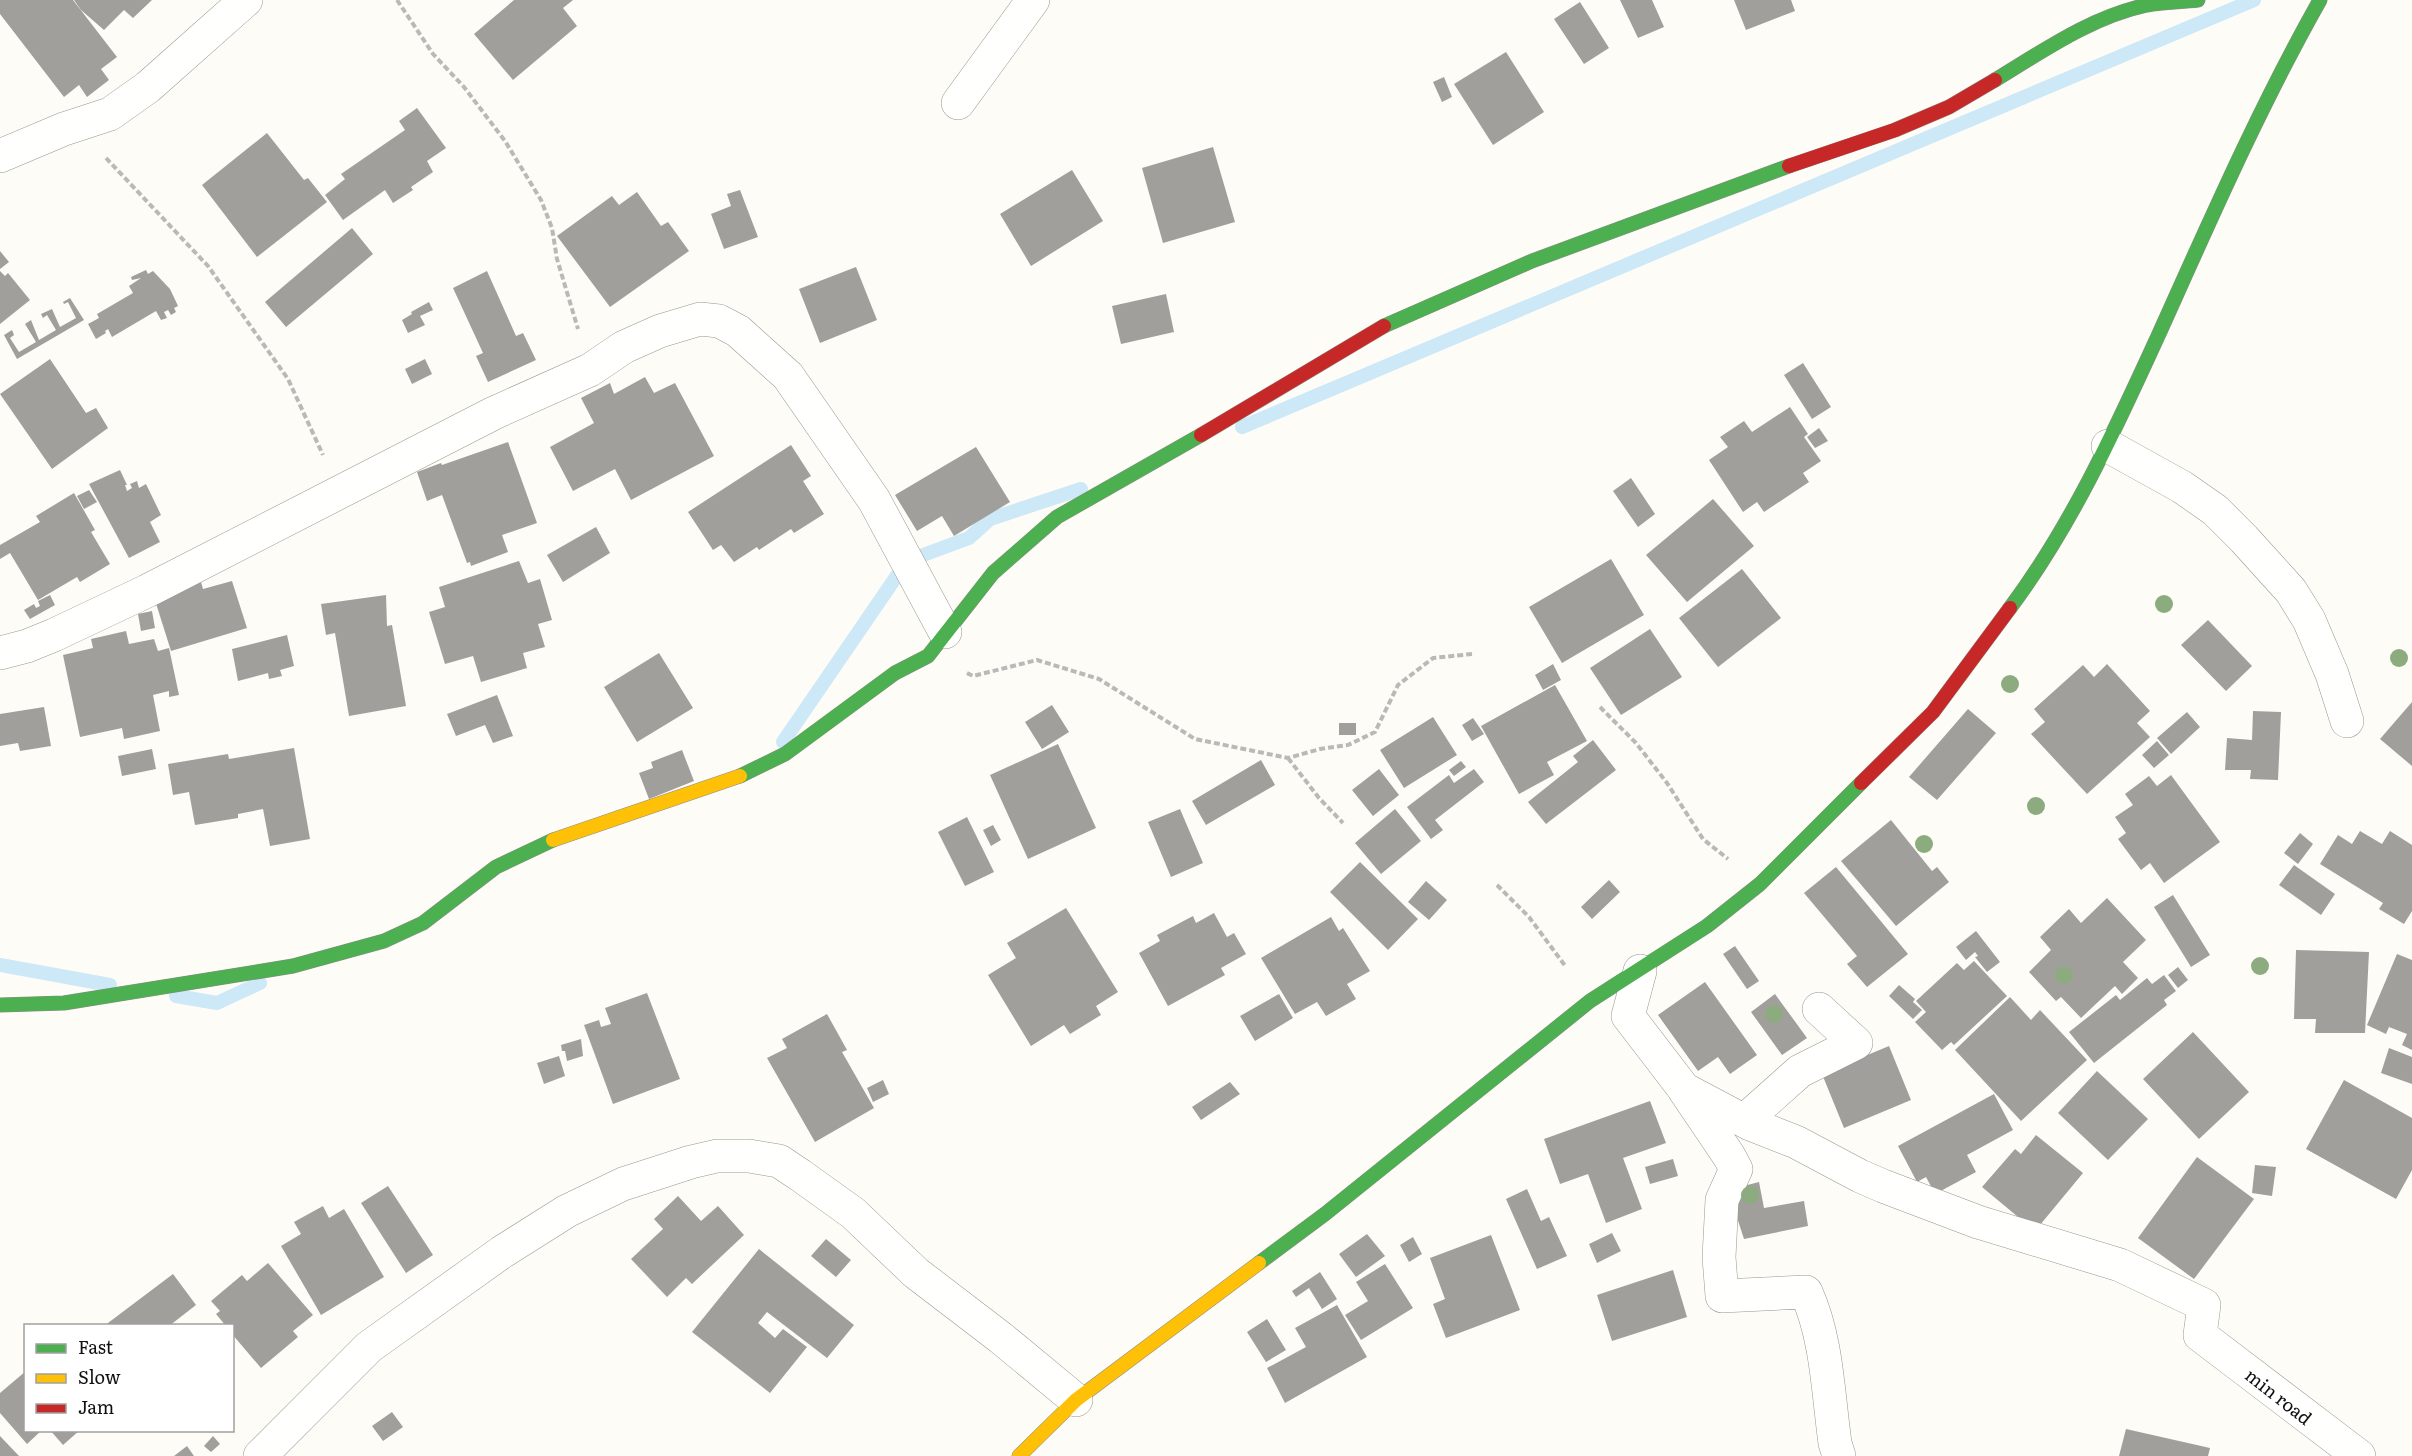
<svg xmlns="http://www.w3.org/2000/svg" width="2412" height="1456" viewBox="0 0 2412 1456" font-family="Literata,serif">
	<style>
		.lines { fill: none; stroke-linecap: round; stroke-linejoin: round }
		.stream { stroke: #cde8f7; stroke-width: 14 }
		.building { fill: #a19f9c }
		.street-casing { stroke: #979795; stroke-width: 34 }
		.fast-casing { stroke: #8e8d8b; stroke-width: 15 }
		.slow-casing { stroke: #8e8d8b; stroke-width: 15 }
		.jam-casing { stroke: #8e8d8b; stroke-width: 15 }
		.path { stroke: #b9b9b8; stroke-width: 4; stroke-dasharray: 6 3; stroke-linecap: butt }
		.street { stroke: #fffffe; stroke-width: 33 }
		.fast { stroke: #4caf50; stroke-width: 14 }
		.slow { stroke: #ffc107; stroke-width: 14 }
		.jam { stroke: #c62828; stroke-width: 14 }
		.tree { fill: #8cac80 }
		.labels { text-anchor: middle; dominant-baseline: central; stroke-width: 6; stroke-linejoin: round; paint-order: stroke }
		.street-label { font-size: 18px; fill: #111; stroke: #fff }
	</style>
	<rect width="100%" height="100%" fill="#fdfcf7"/>
	<g class="lines">
		<path class="stream" d="M 1242,427 L 2254,0
			M 783,742 L 907,561 L 969,538 L 990,519 L 1081,489
			M 0,965 L 110,985
			M 176,996 L 217,1003 L 260,983"/>
	</g>
	<path class="building" d="M 0,0 L 73,0 L 117,57 L 101,69 L 109,80 L 87,97 L 79,85 L 64,97 L 0,14 Z
		M 74,0 L 152,0 L 133,18 L 124,10 L 104,30 L 81,10 Z
		M 514,0 L 573,0 L 563,8 L 577,26 L 513,80 L 474,34 Z
		M 1620,0 L 1652,0 L 1664,27 L 1638,38 Z
		M 1734,0 L 1791,0 L 1795,11 L 1746,30 Z
		M 1580,2 L 1609,48 L 1584,64 L 1554,19 Z
		M 1506,52 L 1544,112 L 1493,145 L 1454,84 Z
		M 1444,77 L 1452,97 L 1442,102 L 1433,82 Z
		M 417,108 L 446,148 L 427,161 L 433,172 L 411,187 L 413,190 L 393,203 L 385,190 L 343,220 L 325,195 L 345,179 L 341,174 L 405,130 L 399,121 Z
		M 267,133 L 304,180 L 308,178 L 327,202 L 257,257 L 202,185 Z
		M 1213,147 L 1235,222 L 1163,243 L 1142,168 Z
		M 1072,170 L 1103,221 L 1031,266 L 1000,214 Z
		M 740,190 L 758,237 L 724,249 L 711,214 L 731,206 L 727,194 Z
		M 637,192 L 661,226 L 668,222 L 689,251 L 610,307 L 557,236 L 612,196 L 619,205 Z
		M 352,228 L 373,254 L 286,327 L 265,302 Z
		M 0,251 L 9,262 L 0,269 Z
		M 856,267 L 877,320 L 820,343 L 799,289 Z
		M 146,270 L 148,274 L 153,271 L 170,289 L 178,306 L 174,308 L 176,312 L 171,315 L 168,310 L 164,312 L 167,318 L 161,320 L 156,311 L 112,337 L 108,329 L 105,331 L 106,333 L 96,339 L 88,324 L 99,318 L 97,314 L 133,293 L 129,286 L 141,278 L 132,280 L 131,277 Z
		M 0,271 L 5,276 L 8,273 L 30,300 L 0,324 Z
		M 487,271 L 516,336 L 523,333 L 536,360 L 488,382 L 476,356 L 483,353 L 453,288 Z
		M 1166,294 L 1174,332 L 1121,344 L 1112,306 Z
		M 70,298 L 84,320 L 17,359 L 4,335 L 12,330 L 14,335 L 10,338 L 19,352 L 36,342 L 25,324 L 31,320 L 39,340 L 56,330 L 47,315 L 43,318 L 41,314 L 52,309 L 60,327 L 76,318 L 68,302 L 64,304 L 63,302 Z
		M 429,302 L 433,310 L 420,316 L 425,325 L 408,333 L 402,320 L 412,314 L 411,312 Z
		M 50,359 L 86,413 L 96,408 L 108,428 L 52,469 L 0,394 Z
		M 425,359 L 432,374 L 412,384 L 405,369 Z
		M 1803,363 L 1831,407 L 1812,419 L 1784,375 Z
		M 645,377 L 654,393 L 675,383 L 714,456 L 631,500 L 615,469 L 573,491 L 550,447 L 594,423 L 581,398 L 610,383 L 614,394 Z
		M 1790,407 L 1808,434 L 1804,437 L 1821,461 L 1803,473 L 1809,482 L 1764,512 L 1757,502 L 1743,512 L 1709,460 L 1728,447 L 1720,437 L 1744,421 L 1752,432 Z
		M 1819,428 L 1828,441 L 1815,448 L 1807,437 Z
		M 508,442 L 537,523 L 502,535 L 508,552 L 471,566 L 470,562 L 467,563 L 442,495 L 427,501 L 417,472 L 441,463 L 442,465 Z
		M 791,445 L 811,476 L 803,481 L 824,514 L 794,533 L 791,529 L 759,550 L 757,547 L 734,562 L 721,545 L 713,550 L 688,512 Z
		M 976,447 L 1010,502 L 954,536 L 942,516 L 917,531 L 895,495 Z
		M 120,470 L 127,485 L 125,485 L 127,491 L 132,488 L 130,484 L 137,481 L 139,488 L 146,484 L 161,515 L 150,522 L 160,542 L 129,558 L 89,484 Z
		M 1631,478 L 1655,514 L 1638,527 L 1613,491 Z
		M 89,490 L 97,502 L 84,509 L 77,496 Z
		M 74,493 L 95,530 L 91,532 L 110,564 L 80,582 L 77,577 L 38,600 L 10,553 L 0,559 L 0,545 L 40,522 L 36,516 Z
		M 1713,499 L 1754,546 L 1687,602 L 1646,555 Z
		M 596,527 L 610,553 L 563,582 L 547,555 Z
		M 1611,559 L 1644,615 L 1562,663 L 1529,607 Z
		M 519,561 L 528,583 L 540,579 L 552,620 L 538,624 L 545,647 L 523,653 L 527,668 L 481,682 L 473,656 L 445,664 L 429,612 L 445,607 L 439,587 Z
		M 1742,569 L 1781,618 L 1718,667 L 1679,618 Z
		M 232,581 L 247,628 L 171,651 L 154,597 L 201,582 L 203,589 Z
		M 50,595 L 55,605 L 30,619 L 24,610 L 34,604 L 36,608 L 40,606 L 38,601 Z
		M 386,595 L 387,626 L 392,625 L 406,706 L 349,716 L 335,633 L 326,635 L 321,604 Z
		M 152,611 L 155,628 L 141,631 L 138,614 Z
		M 2208,620 L 2252,666 L 2226,691 L 2181,645 Z
		M 1650,629 L 1682,677 L 1621,715 L 1590,668 Z
		M 126,631 L 129,644 L 154,639 L 158,651 L 169,648 L 179,695 L 169,697 L 169,691 L 153,695 L 160,731 L 124,739 L 122,728 L 80,737 L 63,655 L 93,648 L 91,639 Z
		M 287,635 L 294,666 L 280,670 L 282,676 L 269,679 L 268,673 L 238,681 L 232,649 Z
		M 659,653 L 693,708 L 637,742 L 604,687 Z
		M 1553,664 L 1561,680 L 1543,690 L 1535,675 Z
		M 2107,664 L 2150,711 L 2137,723 L 2150,737 L 2087,794 L 2031,734 L 2045,722 L 2034,709 L 2083,665 L 2094,677 Z
		M 1555,685 L 1587,741 L 1547,762 L 1554,775 L 1519,794 L 1481,726 Z
		M 497,695 L 513,736 L 493,743 L 485,725 L 456,736 L 447,714 Z
		M 2412,702 L 2412,766 L 2380,739 Z
		M 1052,705 L 1069,732 L 1042,749 L 1025,722 Z
		M 44,707 L 51,746 L 20,751 L 18,743 L 0,746 L 0,714 Z
		M 1968,709 L 1996,733 L 1937,800 L 1909,777 Z
		M 2253,711 L 2281,712 L 2278,780 L 2250,779 L 2251,770 L 2225,770 L 2227,738 L 2252,740 Z
		M 2187,712 L 2200,727 L 2171,754 L 2157,738 Z
		M 1433,717 L 1457,755 L 1404,788 L 1380,750 Z
		M 1473,718 L 1484,734 L 1472,741 L 1462,725 Z
		M 1339,723 L 1356,723 L 1356,735 L 1339,735 Z
		M 1593,740 L 1616,770 L 1546,824 L 1528,802 L 1578,762 L 1573,756 Z
		M 2157,741 L 2169,755 L 2154,768 L 2142,755 Z
		M 1058,744 L 1096,828 L 1028,859 L 990,775 Z
		M 294,748 L 310,839 L 270,846 L 263,809 L 238,814 L 238,818 L 195,825 L 189,792 L 173,795 L 168,764 L 228,754 L 229,759 Z
		M 152,749 L 156,769 L 122,776 L 118,756 Z
		M 682,750 L 694,781 L 649,799 L 639,773 L 653,768 L 651,762 Z
		M 1261,760 L 1275,785 L 1206,825 L 1192,801 Z
		M 1461,761 L 1466,767 L 1454,776 L 1449,770 Z
		M 1379,769 L 1399,795 L 1373,816 L 1352,790 Z
		M 1474,769 L 1484,782 L 1435,820 L 1443,830 L 1431,839 L 1407,807 L 1449,775 L 1454,783 Z
		M 2171,775 L 2220,842 L 2164,883 L 2150,863 L 2141,870 L 2118,839 L 2126,833 L 2115,817 L 2133,805 L 2125,794 L 2149,776 L 2157,786 Z
		M 1180,809 L 1203,863 L 1171,877 L 1148,822 Z
		M 1395,809 L 1421,841 L 1381,874 L 1355,843 Z
		M 967,817 L 994,872 L 965,886 L 938,832 Z
		M 1891,820 L 1932,871 L 1937,867 L 1949,882 L 1896,926 L 1841,861 Z
		M 993,825 L 1001,840 L 991,846 L 983,830 Z
		M 2360,831 L 2382,844 L 2390,831 L 2412,845 L 2412,911 L 2404,924 L 2379,909 L 2383,903 L 2320,864 L 2338,835 L 2352,844 Z
		M 2300,833 L 2313,844 L 2298,864 L 2284,853 Z
		M 1360,862 L 1418,919 L 1388,950 L 1330,892 Z
		M 2294,865 L 2335,894 L 2321,915 L 2279,885 Z
		M 1836,867 L 1908,954 L 1867,987 L 1847,964 L 1857,956 L 1804,893 Z
		M 1609,880 L 1620,892 L 1592,919 L 1581,907 Z
		M 1426,881 L 1447,900 L 1429,920 L 1408,902 Z
		M 2173,895 L 2210,955 L 2191,967 L 2154,907 Z
		M 2107,898 L 2146,940 L 2123,962 L 2138,978 L 2122,994 L 2115,986 L 2081,1018 L 2061,997 L 2056,1001 L 2029,972 L 2051,950 L 2040,937 L 2069,909 L 2081,923 Z
		M 1066,908 L 1118,992 L 1096,1006 L 1101,1015 L 1070,1034 L 1064,1025 L 1031,1046 L 988,975 L 1016,958 L 1007,943 Z
		M 1214,913 L 1227,937 L 1234,933 L 1246,954 L 1221,968 L 1225,975 L 1168,1006 L 1139,953 L 1160,941 L 1157,935 L 1193,916 L 1196,923 Z
		M 1331,917 L 1339,931 L 1343,928 L 1370,971 L 1347,984 L 1356,999 L 1326,1016 L 1317,1002 L 1295,1014 L 1261,958 Z
		M 1976,931 L 2000,962 L 1987,972 L 1975,957 L 1978,956 L 1975,952 L 1966,960 L 1956,947 Z
		M 1735,946 L 1759,981 L 1747,989 L 1723,954 Z
		M 2296,950 L 2369,952 L 2365,1033 L 2315,1033 L 2316,1019 L 2294,1019 Z
		M 2397,954 L 2412,960 L 2412,1050 L 2402,1045 L 2407,1034 L 2389,1027 L 2386,1034 L 2367,1025 Z
		M 1974,961 L 2007,996 L 1954,1045 L 1951,1042 L 1942,1050 L 1915,1022 L 1926,1012 L 1916,1001 L 1957,963 L 1964,970 Z
		M 2178,967 L 2188,980 L 2178,988 L 2168,975 Z
		M 2164,975 L 2176,991 L 2164,1000 L 2167,1005 L 2094,1063 L 2069,1032 L 2116,995 L 2120,1000 L 2147,978 L 2152,984 Z
		M 1705,982 L 1757,1055 L 1730,1074 L 1718,1057 L 1698,1071 L 1658,1015 Z
		M 1899,985 L 1915,999 L 1913,1002 L 1922,1010 L 1913,1019 L 1889,996 Z
		M 647,993 L 680,1079 L 613,1104 L 584,1025 L 599,1020 L 601,1027 L 611,1024 L 605,1008 Z
		M 1279,994 L 1293,1018 L 1255,1041 L 1240,1016 Z
		M 1775,994 L 1807,1038 L 1782,1055 L 1751,1012 Z
		M 2010,997 L 2031,1020 L 2040,1010 L 2087,1060 L 2021,1121 L 1955,1050 Z
		M 827,1014 L 847,1050 L 842,1052 L 874,1108 L 815,1142 L 767,1058 L 787,1048 L 782,1039 Z
		M 2193,1032 L 2249,1092 L 2199,1139 L 2143,1079 Z
		M 581,1039 L 583,1056 L 567,1061 L 565,1051 L 562,1051 L 561,1045 Z
		M 1889,1046 L 1911,1100 L 1844,1128 L 1822,1074 Z
		M 2389,1048 L 2412,1057 L 2412,1084 L 2381,1073 Z
		M 559,1056 L 565,1076 L 544,1084 L 537,1063 Z
		M 2097,1071 L 2148,1119 L 2108,1160 L 2058,1113 Z
		M 883,1080 L 889,1094 L 873,1102 L 867,1088 Z
		M 2344,1080 L 2412,1118 L 2412,1170 L 2396,1199 L 2306,1149 Z
		M 1230,1082 L 1240,1094 L 1201,1120 L 1192,1107 Z
		M 1994,1094 L 2013,1130 L 1967,1155 L 1976,1172 L 1935,1194 L 1926,1177 L 1917,1182 L 1898,1146 Z
		M 1650,1101 L 1666,1143 L 1623,1158 L 1642,1209 L 1606,1223 L 1588,1174 L 1560,1184 L 1544,1139 Z
		M 2036,1135 L 2083,1173 L 2035,1231 L 1982,1187 L 2015,1149 L 2021,1154 Z
		M 2197,1157 L 2254,1199 L 2194,1279 L 2138,1238 Z
		M 1673,1159 L 1678,1176 L 1650,1184 L 1645,1167 Z
		M 2255,1165 L 2276,1167 L 2272,1196 L 2252,1193 Z
		M 1759,1182 L 1764,1208 L 1804,1201 L 1808,1226 L 1744,1239 L 1728,1190 Z
		M 388,1186 L 433,1255 L 406,1273 L 361,1203 Z
		M 1527,1189 L 1541,1221 L 1549,1217 L 1567,1256 L 1537,1269 L 1506,1199 Z
		M 678,1196 L 701,1221 L 718,1206 L 744,1235 L 692,1284 L 686,1278 L 667,1297 L 631,1259 L 663,1229 L 654,1219 Z
		M 323,1206 L 329,1218 L 344,1209 L 384,1277 L 321,1315 L 281,1246 L 301,1234 L 294,1222 Z
		M 1612,1233 L 1621,1251 L 1597,1263 L 1589,1244 Z
		M 1367,1234 L 1385,1256 L 1356,1277 L 1339,1254 Z
		M 1491,1235 L 1520,1310 L 1446,1338 L 1433,1304 L 1445,1299 L 1430,1258 Z
		M 1413,1237 L 1422,1254 L 1409,1262 L 1400,1245 Z
		M 826,1239 L 851,1260 L 836,1277 L 811,1256 Z
		M 759,1249 L 854,1325 L 827,1358 L 767,1312 L 758,1323 L 775,1338 L 783,1329 L 807,1347 L 770,1393 L 692,1332 Z
		M 268,1263 L 313,1315 L 293,1331 L 298,1337 L 261,1368 L 232,1334 L 232,1326 L 226,1326 L 216,1314 L 220,1311 L 211,1301 L 242,1275 L 247,1281 Z
		M 1385,1264 L 1413,1308 L 1361,1340 L 1345,1315 L 1368,1301 L 1356,1282 Z
		M 1673,1270 L 1687,1317 L 1612,1341 L 1597,1295 Z
		M 1320,1272 L 1337,1299 L 1322,1309 L 1309,1288 L 1296,1297 L 1292,1291 Z
		M 173,1274 L 196,1305 L 169,1326 L 104,1326 Z
		M 1337,1305 L 1367,1357 L 1285,1403 L 1267,1368 L 1306,1347 L 1295,1328 Z
		M 1267,1319 L 1286,1350 L 1266,1362 L 1247,1332 Z
		M 26,1371 L 26,1430 L 42,1430 L 27,1444 L 0,1413 L 0,1393 Z
		M 392,1412 L 403,1427 L 383,1441 L 372,1426 Z
		M 2126,1429 L 2210,1448 L 2208,1456 L 2119,1456 Z
		M 50,1430 L 80,1430 L 63,1445 Z
		M 0,1436 L 19,1456 L 0,1456 Z
		M 213,1436 L 220,1444 L 211,1452 L 204,1446 Z
		M 187,1446 L 194,1456 L 174,1456 Z"/>
	<g class="lines">
		<g class="street-casing">
			<path id="street" d="M 958,103 L 1033,0
				M 0,156 L 64,129 L 110,114 L 148,87 L 246,0
				M 2108,446 L 2182,487 L 2215,510 L 2244,539 L 2291,591 L 2309,620 L 2332,674 L 2347,721
				M 0,653 L 27,646 L 54,635 L 147,591 L 494,413 L 590,370 L 624,347 L 660,331 L 700,319 L 719,321 L 738,331 L 788,376 L 874,500 L 945,632
				M 1640,971 L 1628,1016 L 1684,1089 L 1750,1124 L 1796,1142 L 1860,1176 L 1883,1186 L 1978,1222 L 2120,1265 L 2204,1305 L 2200,1335 L 2359,1456
				M 1685,1091 L 1729,1156 L 1736,1169 L 1722,1200 L 1719,1257 L 1722,1296 L 1806,1292 C 1827,1338 1828,1393 1835,1443 L 1839,1456
				M 1745,1120 L 1800,1071 L 1856,1043 L 1819,1009
				M 260,1456 L 369,1347 L 502,1252 L 567,1211 L 623,1184 L 691,1162 L 717,1156 L 749,1156 L 779,1161 L 800,1175 L 853,1213 L 916,1273 L 1001,1338 L 1076,1400"/>
		</g>
		<g class="fast-casing">
			<path id="fast" d="M 1995,80 C 2043,51 2091,17 2147,5 C 2164,2 2181,2 2198,0
				M 1384,326 L 1532,261 L 1789,166
				M 2010,608 C 2072,525 2115,430 2158,336 C 2209,223 2259,108 2320,0
				M 740,776 L 785,754 L 895,673 L 928,656 L 993,573 L 1057,517 L 1201,435
				M 0,1005 L 64,1003 L 293,966 L 384,941 L 423,923 L 496,867 L 553,840
				M 1259,1263 L 1325,1214 L 1590,1001 L 1707,926 L 1760,884 L 1861,783"/>
		</g>
		<g class="slow-casing">
			<path id="slow" d="M 553,840 L 740,776
				M 1019,1456 L 1076,1400 L 1259,1263"/>
		</g>
		<g class="jam-casing">
			<path id="jam" d="M 1789,166 L 1895,130 L 1949,107 L 1995,80
				M 1201,435 L 1384,326
				M 1861,783 L 1933,712 L 2010,608"/>
		</g>
		<path class="path" d="M 397,0 L 433,54 L 464,87 L 505,141 L 541,200 L 552,228 L 557,259 L 578,329
			M 106,158 L 208,266 L 288,379 L 323,455
			M 967,673 L 973,676 L 1037,660 L 1099,679 L 1195,739 L 1288,758 L 1320,749 L 1348,745 L 1375,732 L 1398,685 L 1433,658 L 1472,654
			M 1600,707 L 1636,743 L 1667,783 L 1703,839 L 1728,859
			M 1288,758 L 1319,798 L 1343,823
			M 1497,885 L 1529,917 L 1566,967"/>
		<use href="#street" class="street"/>
		<use href="#fast" class="fast"/>
		<use href="#slow" class="slow"/>
		<use href="#jam" class="jam"/>
	</g>
	<g class="tree">
		<circle cx="2164" cy="604" r="9"/>
		<circle cx="2399" cy="658" r="9"/>
		<circle cx="2010" cy="684" r="9"/>
		<circle cx="2036" cy="806" r="9"/>
		<circle cx="1924" cy="844" r="9"/>
		<circle cx="2260" cy="966" r="9"/>
		<circle cx="2064" cy="975" r="9"/>
		<circle cx="1774" cy="1014" r="9"/>
		<circle cx="1750" cy="1195" r="9"/>
	</g>
	<g class="labels">
		<g class="street-label">
			<text transform="translate(2279 1396) rotate(38)">min road</text>
		</g>
	</g>
	<rect x="24" y="1324" width="210" height="108" fill="#ffffff" stroke="#a0a0a0" stroke-width="1.5"/>
	<rect x="36" y="1344" width="30" height="9" fill="#4caf50" stroke="#a0a0a0" stroke-width="1.5"/>
	<text x="78" y="1354" font-size="18" fill="#111111">Fast</text>
	<rect x="36" y="1374" width="30" height="9" fill="#ffc107" stroke="#a0a0a0" stroke-width="1.5"/>
	<text x="78" y="1384" font-size="18" fill="#111111">Slow</text>
	<rect x="36" y="1404" width="30" height="9" fill="#c62828" stroke="#a0a0a0" stroke-width="1.5"/>
	<text x="78" y="1414" font-size="18" fill="#111111">Jam</text>
</svg>
